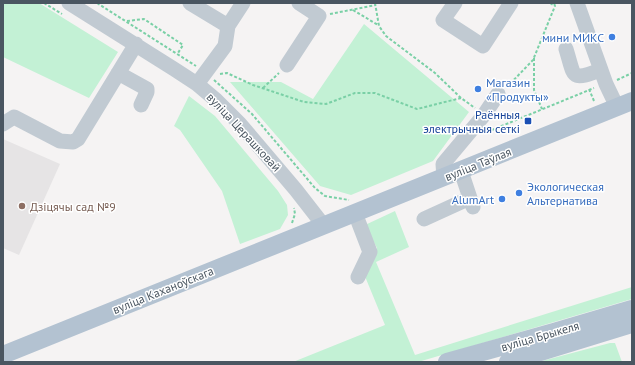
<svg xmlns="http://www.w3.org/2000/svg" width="635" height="365" viewBox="0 0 635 365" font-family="'PT Sans',sans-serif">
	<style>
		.education { fill: #e6e4e5 }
		.green { fill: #c3f1d5 }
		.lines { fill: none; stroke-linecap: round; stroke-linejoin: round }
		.path { stroke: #7ad0a6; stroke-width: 2; stroke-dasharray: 3 2; stroke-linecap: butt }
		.minor { stroke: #c1cad2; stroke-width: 15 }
		.major { stroke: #b3c2d1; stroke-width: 18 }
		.shop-dot { fill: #3f7fe0; stroke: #fff; stroke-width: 1.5 }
		.transit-dot { fill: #1a4fb4; stroke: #fff; stroke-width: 1.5 }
		.education-dot { fill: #8d6e63; stroke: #fff; stroke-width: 1.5 }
		.labels { text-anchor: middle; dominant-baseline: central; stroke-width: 3; stroke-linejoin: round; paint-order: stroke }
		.shop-label { font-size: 12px; fill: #366cbe; stroke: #fff; text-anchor: end }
		.transit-label { font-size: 12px; fill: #164399; stroke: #fff; text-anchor: end }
		.street-label { font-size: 12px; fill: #4a5661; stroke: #fff }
		.education-label { font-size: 12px; fill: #785e54; stroke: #fff; text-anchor: start }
	</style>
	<rect width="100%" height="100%" fill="#f5f3f3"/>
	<path class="education" d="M 3,139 L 60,164 L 19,255 L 3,248 Z"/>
	<path class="green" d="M 3,3 L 39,3 L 118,52 L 89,98 L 3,57 Z
		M 364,24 L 469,112 L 433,161 L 351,195 L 320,186 L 230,82 L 281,82 L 313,99 Z
		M 189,96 L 215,116 L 278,191 L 287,205 L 288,215 L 280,229 L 240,244 L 222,191 L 180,130 L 174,126 Z
		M 395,211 L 409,247 L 376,262 L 415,355 L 632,287 L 632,299 L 418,362 L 293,362 L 385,325 L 364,274 L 377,248 L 365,225 Z
		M 610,343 L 615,343 L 622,362 L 538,362 Z"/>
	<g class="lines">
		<path class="path" d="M 44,3 L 62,14
			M 97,3 L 196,66
			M 375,3 L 379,26 L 386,36 L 435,73 L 461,98 L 475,108
			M 550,3 L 555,6
			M 353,10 L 378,25
			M 330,14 L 376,5
			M 127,21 L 144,19 L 183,45 L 178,53
			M 534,58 L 534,90 L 542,109
			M 220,74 L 227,73 L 253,85 L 304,102 L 326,104 L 355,93 L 375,93 L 417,109 L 461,98
			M 214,80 L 252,114 L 315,188 L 325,196 L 349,200
			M 617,80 L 632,73
			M 507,87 L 533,60 L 555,6 L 554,3
			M 263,88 L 279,73
			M 589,89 L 594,101
			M 487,132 L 594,88
			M 292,223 L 295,214 L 294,208"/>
		<path class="minor" d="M 69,3 L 174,69 L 197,84 L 216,100 L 240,124 L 296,190 L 324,226
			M 190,3 L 228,26
			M 455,3 L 443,20 L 483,46 L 511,3
			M 577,3 L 606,84 L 617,107
			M 566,49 C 575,78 570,81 601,70
			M 287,65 L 319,16 L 299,3
			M 118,73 L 147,89 L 147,92 L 141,105
			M 197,84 L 225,46 L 228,26 L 243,3
			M 3,124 L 14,117 L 60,141 L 73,142 L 78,139 L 136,44
			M 460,171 L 463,177 L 473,207
			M 444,178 L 443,164 L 484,115 L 498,94
			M 355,213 L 370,252 L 358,277
			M 424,219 L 470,198"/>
		<path class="major" d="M 3,355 L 632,101
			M 447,362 L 554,332 L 632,309
			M 508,362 L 632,324"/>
	</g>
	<g class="shop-dot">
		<circle cx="612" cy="37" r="4"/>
		<circle cx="478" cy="89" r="4"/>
		<circle cx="519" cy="193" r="4"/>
		<circle cx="502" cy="199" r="4"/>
	</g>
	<rect class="transit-dot" x="524" y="117" width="8" height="8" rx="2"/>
	<circle class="education-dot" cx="22" cy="206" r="4"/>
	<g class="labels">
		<g class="shop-label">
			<text x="604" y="37">мини МИКС</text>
			<text x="486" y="82" text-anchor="start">Магазин<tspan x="486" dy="14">«Продукты»</tspan></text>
			<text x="527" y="186" text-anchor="start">Экологическая<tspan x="527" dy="14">Альтернатива</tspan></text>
			<text x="494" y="199">AlumArt</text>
		</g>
		<g class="transit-label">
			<text x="520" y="114">Раённыя<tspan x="520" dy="14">электрычныя сеткі</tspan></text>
		</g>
		<g class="street-label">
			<text transform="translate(244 132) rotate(47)">вуліца Церашковай</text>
			<text transform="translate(478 164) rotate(-22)">вуліца Таўлая</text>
			<text transform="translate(163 290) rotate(-22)">вуліца Каханоўскага</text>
			<text transform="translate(540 336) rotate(-16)">вуліца Брыкеля</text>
		</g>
		<g class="education-label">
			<text x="30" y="206">Дзіцячы сад №9</text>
		</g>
	</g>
	<rect width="635" height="365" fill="none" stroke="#4a5661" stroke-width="8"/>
</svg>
